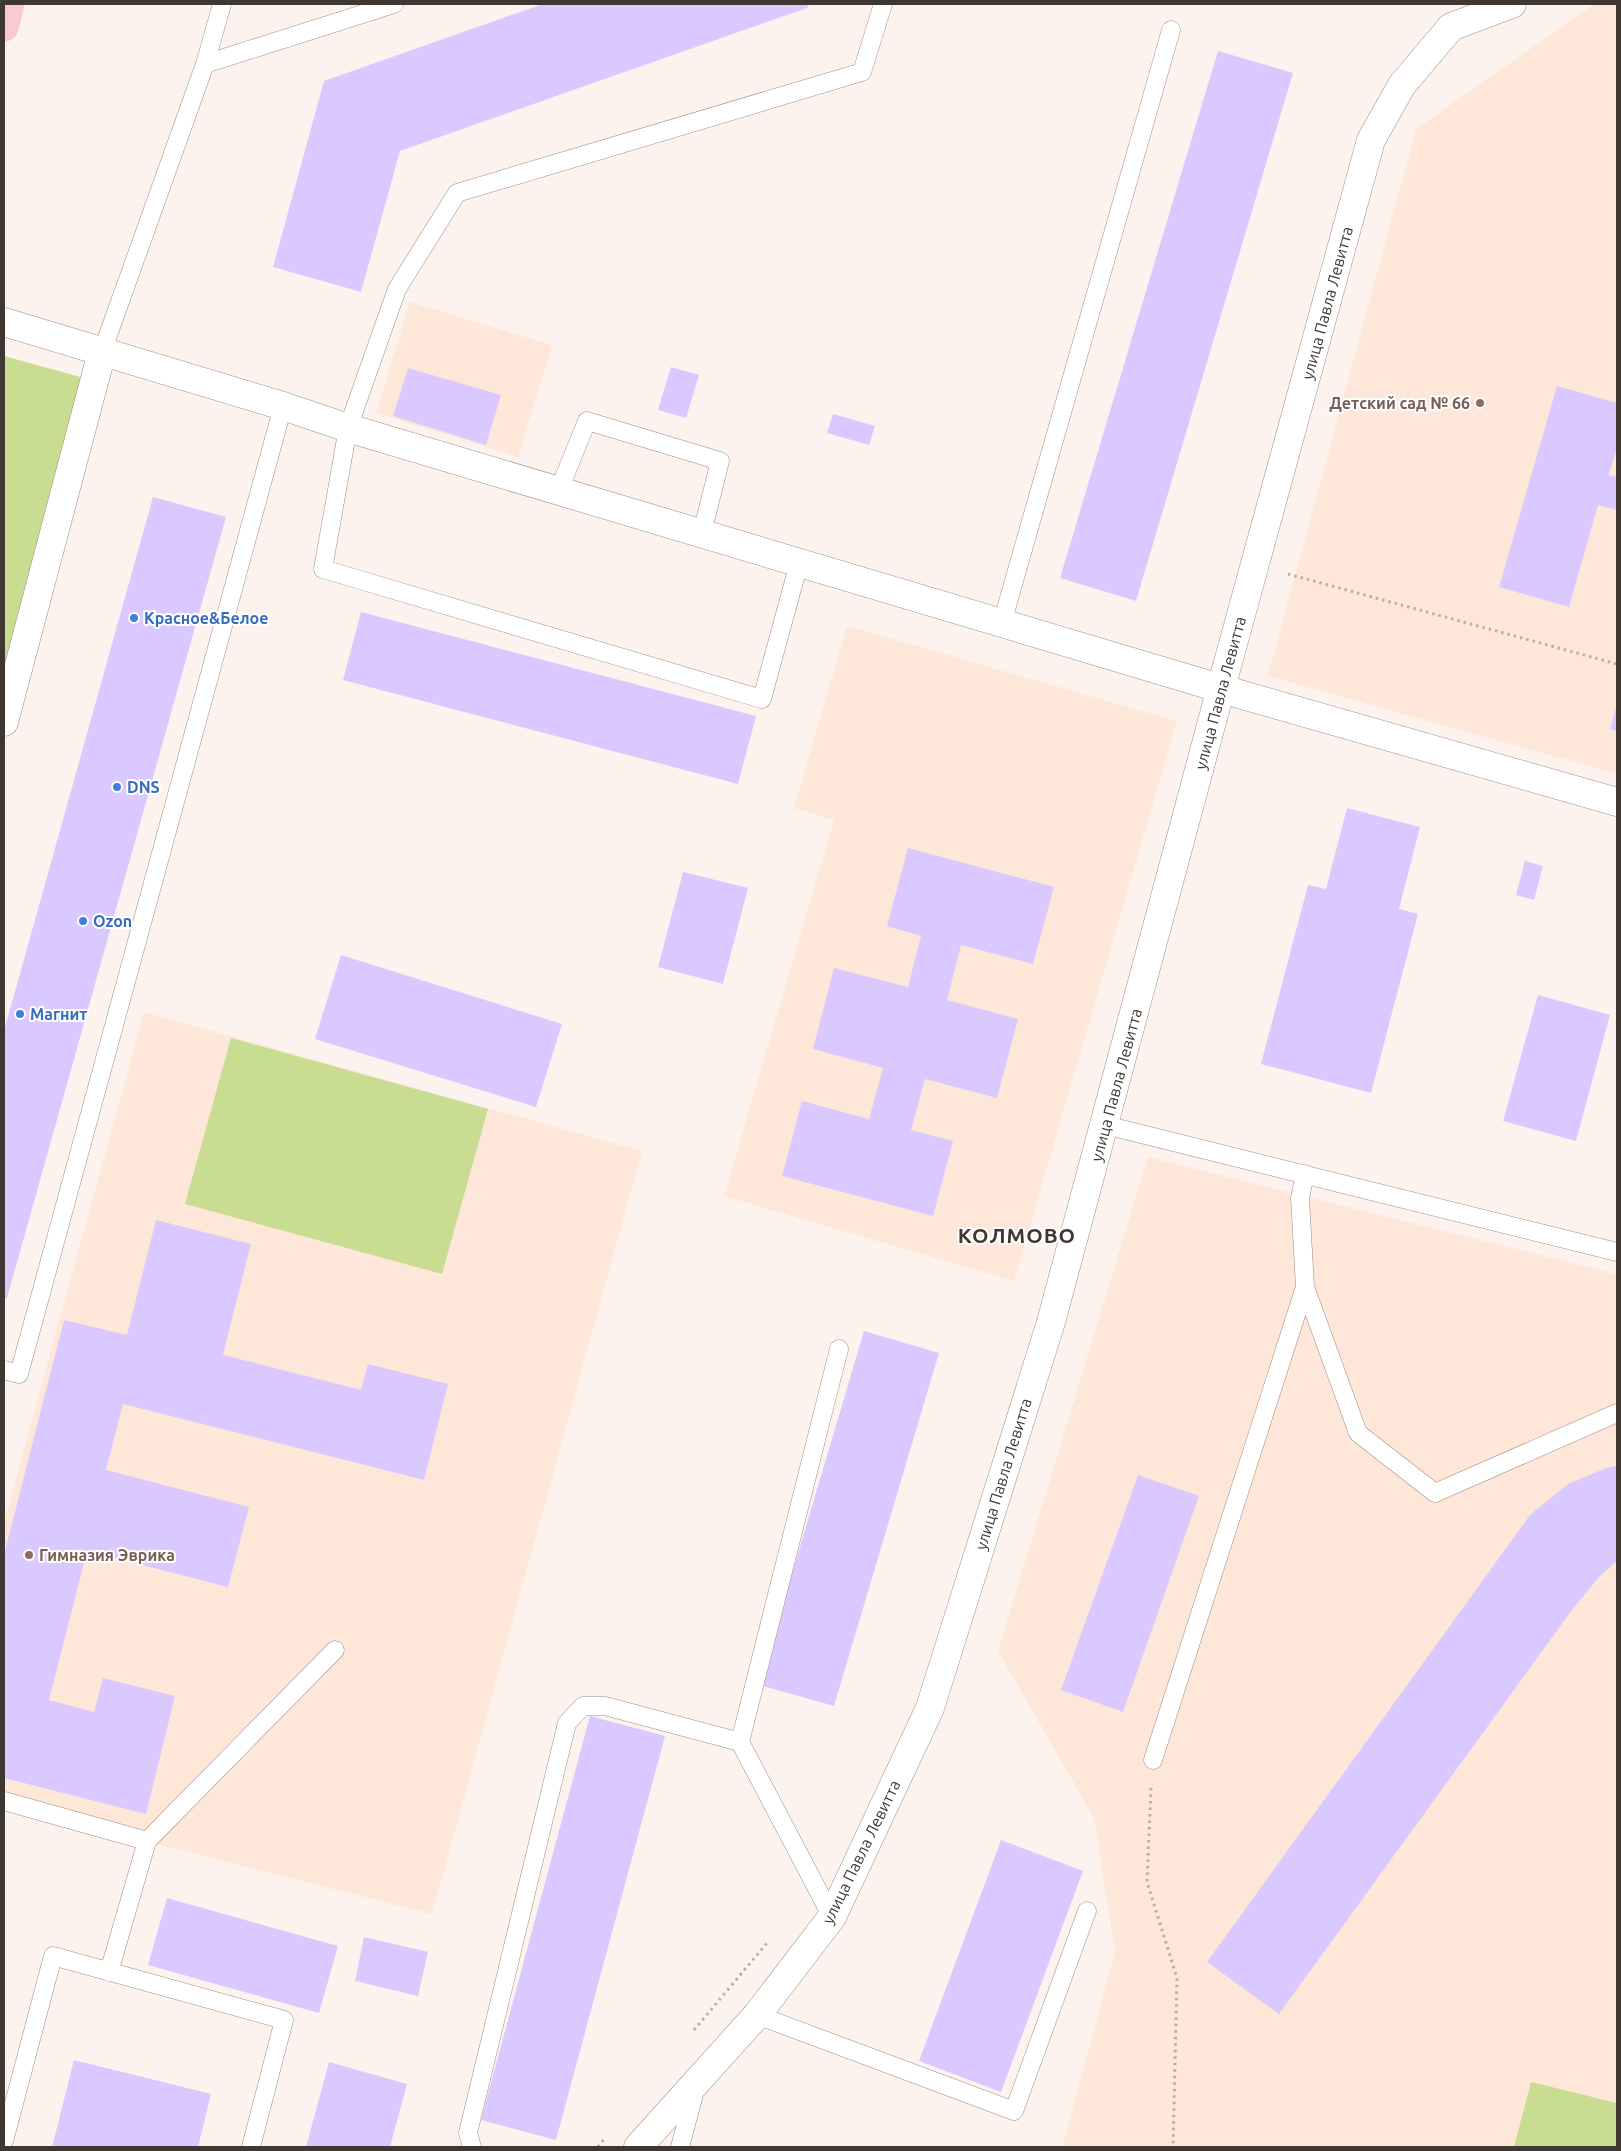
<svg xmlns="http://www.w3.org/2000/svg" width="1621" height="2151" viewBox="0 0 1621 2151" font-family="Ubuntu,sans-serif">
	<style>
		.built { fill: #fee7d9 }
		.green { fill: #c8dc92 }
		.building { fill: #dac9fe }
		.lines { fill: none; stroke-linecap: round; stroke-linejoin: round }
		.lane-casing { stroke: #a18d81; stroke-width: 19 }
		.street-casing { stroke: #a18d81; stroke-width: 29 }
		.primary-casing { stroke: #d5d3d2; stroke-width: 29 }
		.path { stroke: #b7afaa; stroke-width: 3; stroke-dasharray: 2.5 4; stroke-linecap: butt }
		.lane { stroke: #fff; stroke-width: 18 }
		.street { stroke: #fff; stroke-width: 28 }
		.primary { stroke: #f9cbd0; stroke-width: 28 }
		.education-dot { fill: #8d6e63; stroke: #fff; stroke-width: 2 }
		.shop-dot { fill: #3f7fe0; stroke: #fff; stroke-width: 2 }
		.labels { text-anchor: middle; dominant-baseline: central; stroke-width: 4; stroke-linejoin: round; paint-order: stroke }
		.street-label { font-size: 16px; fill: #3f3732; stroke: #fff }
		.education-label { font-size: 16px; font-weight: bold; fill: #785e54; stroke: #fff; text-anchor: end }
		.shop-label { font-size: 16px; font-weight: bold; fill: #366cbe; stroke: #fff; text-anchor: start }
		.district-label { font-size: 21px; font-weight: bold; letter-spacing: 1px; fill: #3f3732; stroke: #fff }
	</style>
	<rect width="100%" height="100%" fill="#fcf3ee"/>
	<path class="built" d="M 1594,4 L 1617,4 L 1617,774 L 1268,676 L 1416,129 Z
		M 410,302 L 552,345 L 518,457 L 376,413 Z
		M 847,626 L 1177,721 L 1014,1281 L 724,1196 L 834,820 L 794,808 Z
		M 144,1012 L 642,1151 L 432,1914 L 4,1805 L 4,1522 Z
		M 1148,1157 L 1617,1274 L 1617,2147 L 1062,2147 L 1115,1952 L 1094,1818 L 998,1651 Z"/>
	<path class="green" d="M 4,356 L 84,378 L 4,681 Z
		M 231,1038 L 488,1109 L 442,1274 L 185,1204 Z
		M 1531,2082 L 1617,2103 L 1617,2147 L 1514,2147 Z"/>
	<path class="building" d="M 543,4 L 809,4 L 807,8 L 400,151 L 361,292 L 273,267 L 324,81 Z
		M 1218,51 L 1293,73 L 1136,601 L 1060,578 Z
		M 671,367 L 699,375 L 686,418 L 658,410 Z
		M 408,368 L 501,395 L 486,445 L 393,416 Z
		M 1557,386 L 1617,403 L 1617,447 L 1609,475 L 1617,477 L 1617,510 L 1598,505 L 1569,607 L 1499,587 Z
		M 833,414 L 875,426 L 869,445 L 827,433 Z
		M 153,497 L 226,517 L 7,1298 L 4,1298 L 4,1031 Z
		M 361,612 L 756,716 L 738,784 L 343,680 Z
		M 1617,704 L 1617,731 L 1610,729 Z
		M 1347,808 L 1420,827 L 1399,909 L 1418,914 L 1371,1093 L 1261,1064 L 1308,885 L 1326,889 Z
		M 908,848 L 1054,887 L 1033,964 L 961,945 L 947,1000 L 1018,1019 L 997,1098 L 925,1079 L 911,1130 L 953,1141 L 933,1216 L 782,1176 L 802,1101 L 869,1119 L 883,1068 L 813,1049 L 834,968 L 908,987 L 921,936 L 887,926 Z
		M 1525,861 L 1543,866 L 1534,900 L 1516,895 Z
		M 683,872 L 748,888 L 723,984 L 658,967 Z
		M 341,955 L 562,1024 L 536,1107 L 315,1039 Z
		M 1538,995 L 1610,1015 L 1576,1141 L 1503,1121 Z
		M 156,1220 L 251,1244 L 223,1355 L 361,1390 L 368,1364 L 448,1384 L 424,1480 L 123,1404 L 106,1470 L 249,1507 L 228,1587 L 87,1551 L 49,1700 L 94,1712 L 103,1678 L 175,1696 L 146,1814 L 4,1778 L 4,1555 L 64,1320 L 127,1335 Z
		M 864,1331 L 939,1353 L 834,1706 L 759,1685 Z
		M 1617,1466 L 1617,1561 L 1600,1576 L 1572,1610 L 1279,2014 L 1207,1962 L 1530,1515 L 1568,1484 L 1606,1468 Z
		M 1138,1475 L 1199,1496 L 1123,1712 L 1061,1690 Z
		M 590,1716 L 665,1736 L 556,2140 L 481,2120 Z
		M 1001,1840 L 1083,1871 L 1001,2092 L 919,2061 Z
		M 167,1898 L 338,1946 L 319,2013 L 148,1965 Z
		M 364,1937 L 428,1952 L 418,1996 L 355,1981 Z
		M 74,2060 L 211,2094 L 198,2147 L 52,2147 Z
		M 329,2062 L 407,2084 L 390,2147 L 306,2147 Z"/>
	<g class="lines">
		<g class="lane-casing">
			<path id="lane" d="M 205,64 L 222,4
				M 102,352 L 205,64 L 394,4
				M 559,490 L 587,421 L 720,461 L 702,533
				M 799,563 L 762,699 L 323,569 L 348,428 L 397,289 L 457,193 L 862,72 L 883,4
				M 1002,623 L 1171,30
				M 1105,1125 L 1617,1252
				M 1305,1287 L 1358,1433 L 1435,1493 L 1617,1413
				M 4,1370 L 19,1374 L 283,406
				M 740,1742 L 839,1349
				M 1153,1760 L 1305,1287 L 1300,1198 L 1305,1174
				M 4,1801 L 147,1841 L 335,1650
				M 109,1972 L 147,1841
				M 757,2015 L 1014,2111 L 1087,1911
				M 4,2141 L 53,1956 L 284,2020 L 251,2147
				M 472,2147 L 468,2133 L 567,1723 L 583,1706 L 605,1706 L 740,1742 L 832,1917
				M 680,2147 L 696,2087"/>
		</g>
		<g class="street-casing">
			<path id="street" d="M 4,322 L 283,406 L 348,428 L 1246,696 L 1617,802
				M 4,722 L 102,352
				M 638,2147 L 757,2015 L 832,1917 L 930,1708 L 1051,1322 L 1221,688 L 1371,140 L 1402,85 L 1451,27 L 1512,4"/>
		</g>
		<g class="primary-casing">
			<path id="primary" d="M 4,27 L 10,4"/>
		</g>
		<path class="path" d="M 1288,574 L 1617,664
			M 1151,1788 L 1147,1882 L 1177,1978 L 1173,2147
			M 694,2030 L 767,1943
			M 598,2147 L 604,2139"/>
		<use href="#lane" class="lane"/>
		<use href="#street" class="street"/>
		<use href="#primary" class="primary"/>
	</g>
	<g class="education-dot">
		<circle cx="1480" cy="403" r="5"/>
		<circle cx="29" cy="1555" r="5"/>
	</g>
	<g class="shop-dot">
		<circle cx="134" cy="618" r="5"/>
		<circle cx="117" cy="787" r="5"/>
		<circle cx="83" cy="921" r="5"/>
		<circle cx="20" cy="1014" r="5"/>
	</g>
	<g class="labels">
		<g class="street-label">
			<text transform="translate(1327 303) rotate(-75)">улица Павла Левитта</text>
			<text transform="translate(1220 693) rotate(-75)">улица Павла Левитта</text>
			<text transform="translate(1116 1085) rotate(-75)">улица Павла Левитта</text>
			<text transform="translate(1003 1474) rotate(-73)">улица Павла Левитта</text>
			<text transform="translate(861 1852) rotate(-64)">улица Павла Левитта</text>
		</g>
		<g class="education-label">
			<text x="1470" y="403">Детский сад № 66</text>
			<text x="39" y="1555" text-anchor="start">Гимназия Эврика</text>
		</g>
		<g class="shop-label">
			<text x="144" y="618">Красное&amp;Белое</text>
			<text x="127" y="787">DNS</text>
			<text x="93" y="921">Ozon</text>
			<text x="30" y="1014">Магнит</text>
		</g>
		<g class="district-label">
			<text x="1017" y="1235">КОЛМОВО</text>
		</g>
	</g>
	<rect width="1621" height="2151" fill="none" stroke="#3f3732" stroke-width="10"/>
</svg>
